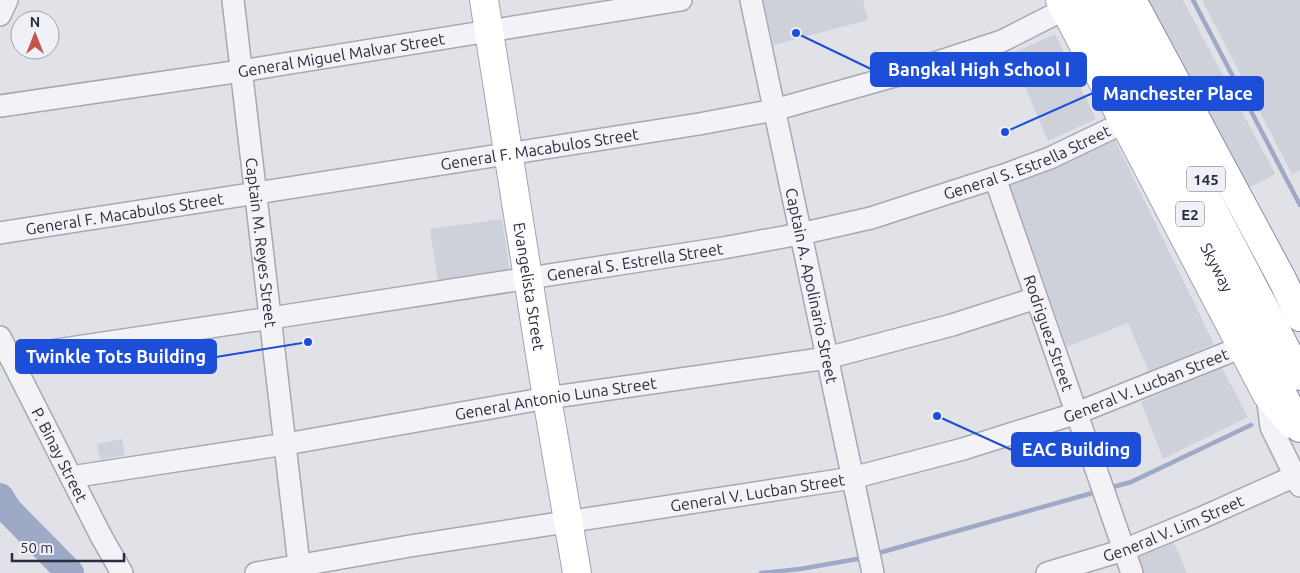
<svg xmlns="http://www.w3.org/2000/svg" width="1300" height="573" viewBox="0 0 1300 573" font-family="Ubuntu,sans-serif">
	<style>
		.built { fill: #cfd1da }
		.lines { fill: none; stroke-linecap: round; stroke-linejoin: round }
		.stream { stroke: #9ea9c6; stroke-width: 4.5 }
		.river { stroke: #9ea9c6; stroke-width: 28 }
		.minor-casing { stroke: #a6a8b2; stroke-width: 24 }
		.major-casing { stroke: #a0a4b3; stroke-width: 30 }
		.highway-casing { stroke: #898d9e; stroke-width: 30 }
		.minor { stroke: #f3f3f7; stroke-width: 21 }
		.major { stroke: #fff; stroke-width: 28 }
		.highway { stroke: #fff; stroke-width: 28 }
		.labels { text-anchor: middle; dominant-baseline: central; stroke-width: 4; stroke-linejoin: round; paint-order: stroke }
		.shield { fill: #f0f1f6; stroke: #656876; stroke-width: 1 }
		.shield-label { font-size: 15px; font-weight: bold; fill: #2a2d3f }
		.street-label { font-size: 16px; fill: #2a2d3f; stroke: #f0f1f6 }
		.leader { fill: none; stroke: #1d4ed8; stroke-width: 2 }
		.callout-dot { fill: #1d4ed8; stroke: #f0f1f6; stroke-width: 2 }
		.callout { fill: #1d4ed8; stroke: #1d4ed8; stroke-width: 2 }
		.callout-label { font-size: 18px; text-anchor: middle; font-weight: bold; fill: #fff }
	</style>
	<rect width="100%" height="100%" fill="#e0e2e8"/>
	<path class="built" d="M 763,0 L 863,0 L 868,20 L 774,45 Z
		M 1145,0 L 1183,0 L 1275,174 L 1243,191 Z
		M 1202,0 L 1300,0 L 1300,170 L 1292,174 Z
		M 1055,34 L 1096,119 L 1048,141 L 1011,54 Z
		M 1115,140 L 1214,344 L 1149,372 L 1128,323 L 1067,347 L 1010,186 Z
		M 502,219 L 510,273 L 438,283 L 430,229 Z
		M 1221,366 L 1248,417 L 1163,459 L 1141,402 Z
		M 122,439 L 125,455 L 100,460 L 97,444 Z
		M 1173,541 L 1187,573 L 1137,573 L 1131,558 Z"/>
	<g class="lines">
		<path class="stream" d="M 1193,0 L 1300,205
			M 1109,488 L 1131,482 L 1251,425
			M 875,554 L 1096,492
			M 761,573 L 800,569 L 863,558"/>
		<path class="river" d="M 0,497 L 8,510 L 70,573"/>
		<g class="minor-casing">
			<g id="minor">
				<path id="s1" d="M 233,0 L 300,573"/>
				<path id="s2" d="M 751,0 L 873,573"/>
				<path d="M 0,15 L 7,0"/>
				<path id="s3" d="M 0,106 L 241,71 L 681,0"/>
				<path id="s4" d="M 995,178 L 1132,573"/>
				<path id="s5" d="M 0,233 L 699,124 L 774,110 L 895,76 L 1002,41 L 1065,9"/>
				<path id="s6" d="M 0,337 L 101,536 L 122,573"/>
				<path id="s7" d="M 10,357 L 271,318 L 723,248 L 800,234 L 871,218 L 1004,175 L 1050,158 L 1125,122"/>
				<path d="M 1267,395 L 1271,427 L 1300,486"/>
				<path id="s8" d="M 71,477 L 286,444 L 547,398 L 827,358 L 952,325 L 1036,298"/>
				<path id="s9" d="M 256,573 L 410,546 L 852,478 L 963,449 L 1077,413 L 1242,347"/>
				<path id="s10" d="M 1047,573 L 1124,550 L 1201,518 L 1295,476"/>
			</g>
		</g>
		<g class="major-casing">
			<g id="major">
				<path id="s11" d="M 484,0 L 547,398 L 577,573"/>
				<path d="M 1060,0 L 1267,395 L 1292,424"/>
			</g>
		</g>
		<g class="highway-casing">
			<g id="highway">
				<path id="s12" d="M 1079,0 L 1300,428"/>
				<path d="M 1103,0 L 1300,376"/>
				<path d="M 1132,0 L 1282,279 L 1300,317"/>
			</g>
		</g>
		<use href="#minor" class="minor"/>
		<use href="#major" class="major"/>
		<use href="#highway" class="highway"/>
	</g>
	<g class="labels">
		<g class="shield">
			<rect x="1187" y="166.5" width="38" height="25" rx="4"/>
			<rect x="1176" y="201.5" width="28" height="25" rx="4"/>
		</g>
		<g class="shield-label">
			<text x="1206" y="179">145</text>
			<text x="1190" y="214">E2</text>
		</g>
		<g class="street-label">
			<text stroke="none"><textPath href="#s3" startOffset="345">General Miguel Malvar Street</textPath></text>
			<text stroke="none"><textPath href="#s5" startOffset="546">General F. Macabulos Street</textPath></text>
			<text stroke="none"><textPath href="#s7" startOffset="1038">General S. Estrella Street</textPath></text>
			<text stroke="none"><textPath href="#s5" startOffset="126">General F. Macabulos Street</textPath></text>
			<text stroke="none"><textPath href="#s1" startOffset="244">Captain M. Reyes Street</textPath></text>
			<text stroke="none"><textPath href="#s7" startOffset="632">General S. Estrella Street</textPath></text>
			<text stroke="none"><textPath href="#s12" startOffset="301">Skyway</textPath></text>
			<text stroke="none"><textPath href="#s11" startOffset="290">Evangelista Street</textPath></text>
			<text stroke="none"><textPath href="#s2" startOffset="292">Captain A. Apolinario Street</textPath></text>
			<text stroke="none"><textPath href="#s4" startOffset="164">Rodriguez Street</textPath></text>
			<text stroke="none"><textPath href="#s9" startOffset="912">General V. Lucban Street</textPath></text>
			<text stroke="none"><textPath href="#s8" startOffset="491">General Antonio Luna Street</textPath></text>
			<text stroke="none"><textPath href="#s6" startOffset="132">P. Binay Street</textPath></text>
			<text stroke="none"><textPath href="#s9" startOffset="508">General V. Lucban Street</textPath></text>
			<text stroke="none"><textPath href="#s10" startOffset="134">General V. Lim Street</textPath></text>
		</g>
	</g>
	<path class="leader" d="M796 33L871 69M1005 132L1093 93M308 342L216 357M937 416L1012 450"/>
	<g class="callout-dot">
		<circle cx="796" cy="33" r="5"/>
		<circle cx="1005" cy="132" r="5"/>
		<circle cx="308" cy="342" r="5"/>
		<circle cx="937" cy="416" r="5"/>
	</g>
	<g class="callout">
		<rect x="871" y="53" width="215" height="33" rx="5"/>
		<rect x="1093" y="77" width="170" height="33" rx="5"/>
		<rect x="16" y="340" width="200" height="33" rx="5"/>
		<rect x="1012" y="433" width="128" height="33" rx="5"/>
	</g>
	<g class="callout-label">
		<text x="979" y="76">Bangkal High School Ⅰ</text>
		<text x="1178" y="100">Manchester Place</text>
		<text x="116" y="363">Twinkle Tots Building</text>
		<text x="1076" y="456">EAC Building</text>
	</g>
	<g transform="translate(35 35)"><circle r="24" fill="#f0f1f6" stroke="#a1a3ad"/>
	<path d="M0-4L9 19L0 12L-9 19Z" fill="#c5534e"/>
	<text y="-8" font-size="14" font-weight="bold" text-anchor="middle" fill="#2a2d3f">N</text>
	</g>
	<path d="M12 553v8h112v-8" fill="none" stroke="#2a2d3f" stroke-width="2.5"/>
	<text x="20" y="553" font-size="15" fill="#2a2d3f" stroke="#f0f1f6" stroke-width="4" paint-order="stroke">50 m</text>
</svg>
